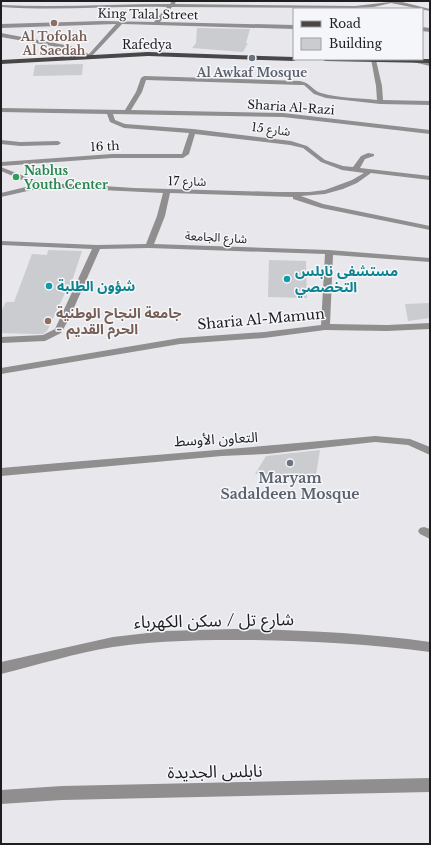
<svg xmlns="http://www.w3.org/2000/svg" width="431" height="845" viewBox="0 0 431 845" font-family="'Libre Baskerville','Noto Sans Arabic',serif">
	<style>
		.building { fill: #cbcccf }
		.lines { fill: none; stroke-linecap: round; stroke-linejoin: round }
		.minor { fill: #908e8f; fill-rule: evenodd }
		.major { fill: #494647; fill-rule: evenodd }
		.education-dot { fill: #8d6e63; stroke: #f5f6f9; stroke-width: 1.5 }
		.worship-dot { fill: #6b7280; stroke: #f5f6f9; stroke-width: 1.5 }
		.leisure-dot { fill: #2e9e5b; stroke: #f5f6f9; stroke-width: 1.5 }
		.culture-dot { fill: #0f9aa8; stroke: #f5f6f9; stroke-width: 1.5 }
		.labels { text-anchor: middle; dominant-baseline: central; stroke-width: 3; stroke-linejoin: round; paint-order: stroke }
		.far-street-label { font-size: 12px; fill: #1e1e1f; stroke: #f5f6f9 }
		.far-education-label { font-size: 12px; font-weight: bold; fill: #785e54; stroke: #f5f6f9 }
		.far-worship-label { font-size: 12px; font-weight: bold; fill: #5b616d; stroke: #f5f6f9 }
		.far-leisure-label { font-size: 12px; font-weight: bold; fill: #27864d; stroke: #f5f6f9; text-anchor: start }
		.culture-label { font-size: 14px; font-weight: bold; fill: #0d838f; stroke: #f5f6f9; text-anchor: start }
		.education-label { font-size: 14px; font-weight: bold; fill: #785e54; stroke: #f5f6f9; text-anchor: start }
		.street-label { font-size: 14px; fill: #1e1e1f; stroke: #f5f6f9 }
		.worship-label { font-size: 14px; font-weight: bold; fill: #5b616d; stroke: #f5f6f9 }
		.near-street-label { font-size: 17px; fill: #1e1e1f; stroke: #f5f6f9 }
	</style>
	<rect width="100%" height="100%" fill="#e8e8ec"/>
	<path class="building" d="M 197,28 L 250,29 L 246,43 L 248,43 L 243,52 L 192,48 L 196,43 Z
		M 83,64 L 82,75 L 33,76 L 35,65 Z
		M 48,250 L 82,251 L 72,281 L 75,281 L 71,291 L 66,291 L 47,331 L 43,334 L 32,334 L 1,333 L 1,311 L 6,302 L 14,302 L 32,254 L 47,255 Z
		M 269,260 L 306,261 L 307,298 L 268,297 Z
		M 430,303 L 430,318 L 408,321 L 405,304 Z
		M 320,450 L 316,475 L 255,474 L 266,456 Z"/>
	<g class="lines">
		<path class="minor" d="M 172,1 L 176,1 L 175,4 L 355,6 L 398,1 L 430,9 L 430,11 L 391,3 L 374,7 L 355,8 L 172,7 L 160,22 L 294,25 L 294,29 L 122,24 L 90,58 L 69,49 L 1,37 L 1,33 L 70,46 L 89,54 L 116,24 L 1,28 L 1,24 L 102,21 L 154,22 L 167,7 C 112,6 56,11 1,7 L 1,5 C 57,8 113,4 170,4 Z
			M 422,27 L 430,28 L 430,32 L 422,31 Z
			M 371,59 L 376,60 L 382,86 L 383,100 L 430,101 L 430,105 L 380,104 L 326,98 L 314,94 L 304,85 L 300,85 L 146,80 L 142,92 L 131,110 L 283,113 L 430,130 L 430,134 L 283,117 L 113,114 L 115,120 L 125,124 L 193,129 L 291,141 L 307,146 L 325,160 L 343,166 L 353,167 L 361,156 L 368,153 L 374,154 L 374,156 L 365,159 L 360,168 L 430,176 L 430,180 L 371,173 L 357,183 L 343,189 L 325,194 L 301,196 L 323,204 L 430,226 L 430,230 L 321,208 L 293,199 L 293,197 L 170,193 L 165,216 L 154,244 L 329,250 L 430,258 L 430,262 L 333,255 L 330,324 L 387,325 L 430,323 L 430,329 L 387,331 L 325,330 L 264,338 L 180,344 L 1,374 L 1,368 L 180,338 L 264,332 L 321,325 L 325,254 L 149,248 L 100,249 L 69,319 L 61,333 L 45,341 L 1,343 L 1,337 L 43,335 L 55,329 L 92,249 L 1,245 L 1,241 L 97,245 L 146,244 L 157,216 L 163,193 L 60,188 L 32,190 L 1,197 L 1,193 L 34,185 L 1,171 L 1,167 L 44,184 L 73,184 L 134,188 L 277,192 L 309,192 L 325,190 L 352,180 L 364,173 L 342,170 L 321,162 L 303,148 L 290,145 L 195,134 L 189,154 L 183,158 L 112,158 L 1,166 L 1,162 L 112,154 L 182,154 L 189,133 L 124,128 L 110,122 L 107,114 L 1,112 L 1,108 L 125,110 L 136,92 L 141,78 L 144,76 L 300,81 C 311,83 312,90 321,93 C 339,98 359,98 377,100 L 376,86 Z
			M 415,59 L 430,62 L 430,66 L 413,62 L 412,61 Z
			M 1,140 L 20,142 L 58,141 L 61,143 L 58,145 L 20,146 L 1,144 Z
			M 375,436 L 410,439 L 430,447 L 430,455 L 408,445 L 375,442 L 267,454 L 222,456 L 1,476 L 1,468 C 126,457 250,448 375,436 Z
			M 424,527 L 430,529 L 430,539 L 420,534 L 418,531 L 420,528 Z
			M 234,629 C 300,630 365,633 430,642 L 430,652 C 371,644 312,641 252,640 C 206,640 159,640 113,647 C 75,653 38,665 1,674 L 1,662 L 113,637 L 165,631 Z
			M 430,778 L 430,792 L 62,800 L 1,804 L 1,790 L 62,786 Z"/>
		<path class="major" d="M 148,52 L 294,57 L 294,59 L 297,59 L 294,61 L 148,56 L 1,64 L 1,60 Z
			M 322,59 L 430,59 L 430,63 L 325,61 Z"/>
	</g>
	<g class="education-dot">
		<circle cx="54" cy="23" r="4"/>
		<circle cx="48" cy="321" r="4"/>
	</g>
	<g class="worship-dot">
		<circle cx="252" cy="58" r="4"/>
		<circle cx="290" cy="463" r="4"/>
	</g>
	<circle class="leisure-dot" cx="16" cy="177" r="4"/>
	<g class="culture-dot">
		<circle cx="287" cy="279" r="4"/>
		<circle cx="49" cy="286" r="4"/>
	</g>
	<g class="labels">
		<g class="far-street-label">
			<text transform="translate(148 14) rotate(1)">King Talal Street</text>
			<text x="147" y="44">Rafedya</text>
			<text transform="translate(291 107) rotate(4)">Sharia Al-Razi</text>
			<text transform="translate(271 129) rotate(7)">شارع 15</text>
			<text transform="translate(105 146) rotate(-3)">16 th</text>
			<text transform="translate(187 181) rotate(1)">شارع 17</text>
			<text transform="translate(216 237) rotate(3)">شارع الجامعة</text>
		</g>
		<g class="far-education-label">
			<text x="54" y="36">Al Tofolah<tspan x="54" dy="14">Al Saedah</tspan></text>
		</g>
		<g class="far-worship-label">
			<text x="252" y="72">Al Awkaf Mosque</text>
		</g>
		<g class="far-leisure-label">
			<text x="24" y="170">Nablus<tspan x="24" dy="14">Youth Center</tspan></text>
		</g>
		<g class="culture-label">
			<text x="295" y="271">مستشفى نابلس<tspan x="295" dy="16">التخصصي</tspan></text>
			<text x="57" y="286">شؤون الطلبة</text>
		</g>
		<g class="education-label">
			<text x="56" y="313">جامعة النجاح الوطنية<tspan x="56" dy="16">- الحرم القديم</tspan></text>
		</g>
		<g class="street-label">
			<text transform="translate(261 319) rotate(-5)">Sharia Al-Mamun</text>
			<text transform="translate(216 439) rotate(-3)">التعاون الأوسط</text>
		</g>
		<g class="worship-label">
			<text x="290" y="478">Maryam<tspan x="290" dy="16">Sadaldeen Mosque</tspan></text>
		</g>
		<g class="near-street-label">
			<text transform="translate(214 621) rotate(-1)">شارع تل / سكن الكهرباء</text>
			<text transform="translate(215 772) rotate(-1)">نابلس الجديدة</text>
		</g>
	</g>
	<rect width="431" height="845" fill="none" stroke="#1e1e1f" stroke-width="4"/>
	<rect x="293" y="8" width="130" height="52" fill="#f5f6f9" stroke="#9fa0a2"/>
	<rect x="301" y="21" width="20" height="6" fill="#494647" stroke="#9fa0a2"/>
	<text x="329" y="28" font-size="12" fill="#1e1e1f">Road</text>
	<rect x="301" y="38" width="20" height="12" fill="#cbcccf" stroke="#9fa0a2"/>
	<text x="329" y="48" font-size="12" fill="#1e1e1f">Building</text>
</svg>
